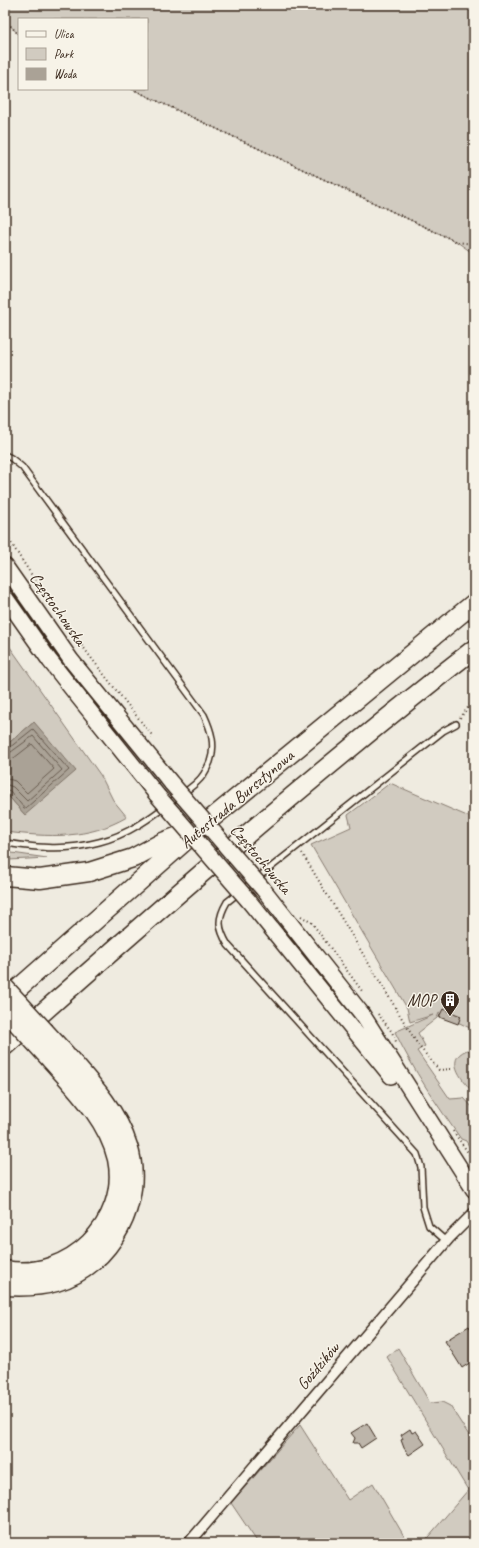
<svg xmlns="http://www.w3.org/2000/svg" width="479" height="1548" viewBox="0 0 479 1548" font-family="Caveat,sans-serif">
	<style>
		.green { fill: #d1cbc0; stroke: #867a6f }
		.water { fill: #aaa296; stroke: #7e7266 }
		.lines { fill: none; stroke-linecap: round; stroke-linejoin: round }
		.shore { stroke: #675a4e; stroke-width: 1 }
		.building { fill: #bdb5aa; stroke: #3b2a1e }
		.service-casing { stroke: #3b2a1e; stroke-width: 8 }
		.minor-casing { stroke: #3b2a1e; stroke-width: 13 }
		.primary-casing { stroke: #3b2a1e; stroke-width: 18 }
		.motorway-casing { stroke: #3b2a1e; stroke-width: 21 }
		.path { stroke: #3b2a1e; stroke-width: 2; stroke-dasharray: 1 3; stroke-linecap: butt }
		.service { stroke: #f7f3e8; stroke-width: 5 }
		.minor { stroke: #f7f3e8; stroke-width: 10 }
		.primary { stroke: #f7f3e8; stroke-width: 15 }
		.motorway { stroke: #f7f3e8; stroke-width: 18 }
		.primary-bridge-casing { stroke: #3b2a1e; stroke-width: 18; stroke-linecap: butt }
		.motorway-bridge-casing { stroke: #3b2a1e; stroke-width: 21; stroke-linecap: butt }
		.primary-bridge { stroke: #f7f3e8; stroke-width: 15 }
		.motorway-bridge { stroke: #f7f3e8; stroke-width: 18 }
		.labels { text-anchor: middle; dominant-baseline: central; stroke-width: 3; stroke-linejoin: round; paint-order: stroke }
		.street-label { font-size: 17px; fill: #3b2a1e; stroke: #f7f3e8 }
		.poi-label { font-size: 17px; fill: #3b2a1e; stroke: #f7f3e8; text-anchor: end }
	</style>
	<rect width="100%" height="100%" fill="#efebe0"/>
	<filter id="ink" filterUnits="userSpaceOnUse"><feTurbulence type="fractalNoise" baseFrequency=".025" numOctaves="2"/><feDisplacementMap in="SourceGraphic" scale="8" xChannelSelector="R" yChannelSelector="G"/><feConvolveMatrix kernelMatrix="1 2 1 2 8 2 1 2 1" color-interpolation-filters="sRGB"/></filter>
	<g filter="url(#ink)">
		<path class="green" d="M 5,5 L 460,5 L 474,12 L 474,254 L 457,242 L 132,89 L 147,89 L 147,19 L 19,19 L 19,35 L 5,20 Z
			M 5,640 L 101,776 L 113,800 L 127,817 C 87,840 49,837 5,832 L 5,792 L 25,815 L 34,722 L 5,746 Z
			M 390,783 L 474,819 L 474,1030 L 439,1013 L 437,1018 L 418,1033 L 425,1046 L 417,1051 L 450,1099 L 464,1098 L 474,1109 L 474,1158 L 470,1152 L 470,1148 L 466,1141 L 461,1139 C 437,1105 413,1070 395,1032 L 433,1015 L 410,1022 L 407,1008 L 311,845 L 351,827 L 348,815 Z
			M 5,852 L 47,858 L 9,860 L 5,859 Z
			M 467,1050 L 474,1052 L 474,1094 C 465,1082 442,1060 467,1050 Z
			M 398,1348 L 430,1403 L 442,1402 L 450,1406 L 474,1443 L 474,1543 L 423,1543 L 468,1490 L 387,1357 Z
			M 300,1425 L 348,1500 L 373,1483 L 408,1543 L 258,1543 L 231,1503 Z"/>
		<path class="water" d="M 34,722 L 76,771 L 25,815 L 5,792 L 5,746 Z"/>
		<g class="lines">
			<path class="shore" d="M 5,749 L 9,748 L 33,729 L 69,770 L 26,808 L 24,808 L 10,791 L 5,789
				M 5,754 L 11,752 L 33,736 L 62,770 L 27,801 L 13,787 L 5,784
				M 5,760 L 14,758 L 32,744 L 54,769 L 27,793 L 15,781 L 5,778"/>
		</g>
		<path class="building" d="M 443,1009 L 461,1016 L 458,1024 L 439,1017 Z
			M 469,1326 L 474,1334 L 474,1360 L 462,1368 L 445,1341 Z
			M 367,1423 L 376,1438 L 361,1448 L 358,1443 L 353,1443 L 355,1438 L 351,1433 Z
			M 410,1429 L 412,1433 L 416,1431 L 425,1444 L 409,1455 L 404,1448 L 401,1440 L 403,1439 L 401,1435 Z"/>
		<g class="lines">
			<g class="service-casing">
				<path id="service" d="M 5,455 L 11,458 L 22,467 L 204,715 C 211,730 216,745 210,762 C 207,769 203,777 197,782 C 191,788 183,793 175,799 C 152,817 128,835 99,842 C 65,851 39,848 5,843
					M 446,1241 L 429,1226 L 423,1207 L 421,1167 L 417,1154 L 228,945 C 218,928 217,919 227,902 L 443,731 L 456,724"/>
			</g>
			<g class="minor-casing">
				<path id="minor" d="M 189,1543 L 449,1238 L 474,1213"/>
			</g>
			<g class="primary-casing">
				<path id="primary" d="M 5,566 L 71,660 L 172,784
					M 5,597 L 50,661 L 80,699 L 157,795
					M 263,889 L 362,1014 L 474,1190
					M 248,900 L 391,1076"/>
			</g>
			<g class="motorway-casing">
				<path id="motorway" d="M 5,876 L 40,879 L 89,872 L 133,858 L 163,842 L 192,831
					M 5,1000 L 200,828 L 474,603
					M 5,1046 C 158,910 312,775 474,649
					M 5,1270 C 68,1282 130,1223 117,1159 C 108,1120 76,1088 50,1059
					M 5,1286 C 22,1287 39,1287 56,1282 C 111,1266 146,1200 128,1146 C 116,1108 87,1079 61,1049"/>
			</g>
			<path class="path" d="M 5,20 L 19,35
				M 132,89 L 457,242 L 474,244
				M 5,533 C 48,604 99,669 151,734 L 152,738
				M 460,718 L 474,700
				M 302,853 L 418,1045 L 439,1070 L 451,1069
				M 301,916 L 312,923 L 362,991
				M 378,1014 L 392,1032 L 397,1044
				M 453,1131 L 474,1161"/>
			<use href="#service" class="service"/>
			<use href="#minor" class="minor"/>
			<use href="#primary" class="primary"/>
			<use href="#motorway" class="motorway"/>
			<g class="primary-bridge-casing">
				<path id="primary-bridge" d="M 172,784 L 263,889
					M 157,795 L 248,900"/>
			</g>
			<g class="motorway-bridge-casing">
				<path id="motorway-bridge" d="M 5,988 L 61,1049
					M 5,1010 L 50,1059"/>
			</g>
			<use href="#primary-bridge" class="primary-bridge"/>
			<use href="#motorway-bridge" class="motorway-bridge"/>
		</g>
	</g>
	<defs>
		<g id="building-pin" transform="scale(1)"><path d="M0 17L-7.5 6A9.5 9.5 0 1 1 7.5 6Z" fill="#3b2a1e" stroke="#f7f3e8"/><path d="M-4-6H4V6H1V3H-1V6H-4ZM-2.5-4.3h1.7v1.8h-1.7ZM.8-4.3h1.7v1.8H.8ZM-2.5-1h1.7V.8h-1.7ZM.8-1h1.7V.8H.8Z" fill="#fff"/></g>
	</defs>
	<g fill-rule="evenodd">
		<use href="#building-pin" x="450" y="1000"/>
	</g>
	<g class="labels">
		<g class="street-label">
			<text transform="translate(58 609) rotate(55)">Częstochowska</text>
			<text transform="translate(237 799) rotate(-40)">Autostrada Bursztynowa</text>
			<text transform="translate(261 859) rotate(50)">Częstochowska</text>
			<text transform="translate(318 1366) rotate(-50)">Goździków</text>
		</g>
		<g class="poi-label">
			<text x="436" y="1000">MOP</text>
		</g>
	</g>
	<rect width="479" height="1548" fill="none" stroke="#f7f3e8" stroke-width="20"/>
	<rect x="10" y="10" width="459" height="1528" fill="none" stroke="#3b2a1e" stroke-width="1.5" filter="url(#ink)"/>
	<rect x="18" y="18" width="130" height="72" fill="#f7f3e8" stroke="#aca397"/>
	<rect x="26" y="31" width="20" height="6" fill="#f7f3e8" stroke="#aca397"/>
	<text x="54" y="38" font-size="12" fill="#3b2a1e">Ulica</text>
	<rect x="26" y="48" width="20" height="12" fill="#d1cbc0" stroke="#aca397"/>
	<text x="54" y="58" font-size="12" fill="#3b2a1e">Park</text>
	<rect x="26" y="68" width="20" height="12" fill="#aaa296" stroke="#aca397"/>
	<text x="54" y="78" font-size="12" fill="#3b2a1e">Woda</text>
</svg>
